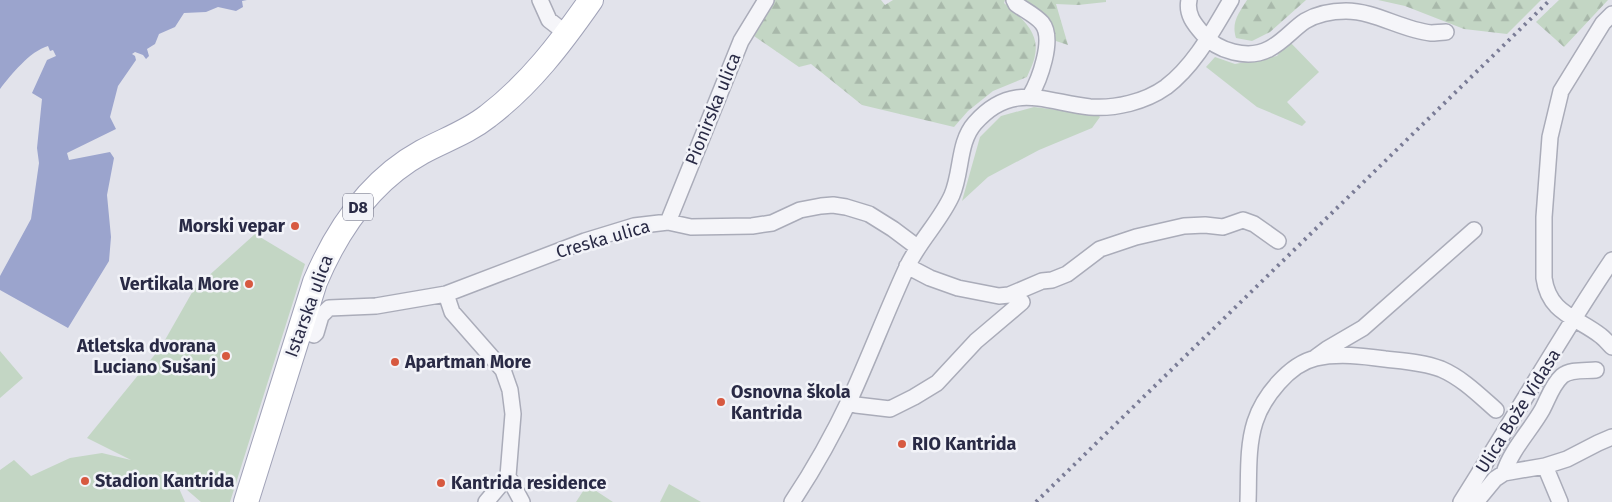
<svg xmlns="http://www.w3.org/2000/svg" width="1612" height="502" viewBox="0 0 1612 502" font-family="'Fira Sans',sans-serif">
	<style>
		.green { fill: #c3d6c4 }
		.forest { fill: url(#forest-firs) }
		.water { fill: #9ba4cd }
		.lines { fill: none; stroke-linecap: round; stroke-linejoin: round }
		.minor-casing { stroke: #aaacb9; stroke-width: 18 }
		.primary-casing { stroke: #a1a3b8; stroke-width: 26 }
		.minor { stroke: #f5f5f9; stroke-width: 15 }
		.primary { stroke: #fff; stroke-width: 24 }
		.rail { stroke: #7a7c96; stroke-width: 4; stroke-dasharray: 2.5 5; stroke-linecap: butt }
		.poi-dot { fill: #d75940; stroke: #f2f3f8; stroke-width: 2 }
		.labels { text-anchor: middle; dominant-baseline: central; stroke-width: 5; stroke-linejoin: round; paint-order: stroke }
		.shield { fill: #f2f3f8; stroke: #65667b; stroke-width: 1 }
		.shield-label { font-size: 16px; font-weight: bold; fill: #292a45 }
		.street-label { font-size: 18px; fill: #292a45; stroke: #f2f3f8 }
		.poi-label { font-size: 18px; font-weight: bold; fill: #292a45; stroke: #f2f3f8; text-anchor: start }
	</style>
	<defs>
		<pattern id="forest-firs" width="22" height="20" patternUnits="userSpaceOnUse" patternTransform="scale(1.25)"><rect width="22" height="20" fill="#c3d6c4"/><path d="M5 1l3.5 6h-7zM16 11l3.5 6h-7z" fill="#a8b8aa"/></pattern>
	</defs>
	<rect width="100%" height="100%" fill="#e2e3eb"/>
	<path class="green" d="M 1289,41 L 1319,72 L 1287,102 L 1306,122 L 1302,126 L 1257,107 L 1206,67 L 1215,57 L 1235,64 L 1277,56 Z
		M 1034,107 L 1098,115 L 1100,117 L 1092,128 L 1039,150 L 988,177 L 962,201 L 980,137 L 1001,116 Z
		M 255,234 L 305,264 L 230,502 L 201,502 L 179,483 L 157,472 L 178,486 L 185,502 L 0,502 L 0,470 L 14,460 L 31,476 L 70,458 L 102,453 L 131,460 L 87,438 L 161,347 L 194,289 Z
		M 0,351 L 23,378 L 0,398 Z
		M 669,484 L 701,502 L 660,502 Z
		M 587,485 L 613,502 L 576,502 Z"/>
	<path class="forest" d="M 775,0 L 881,0 L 885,5 L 893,0 L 1005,0 L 1004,3 C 1020,17 1040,31 1035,55 C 1034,62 1030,70 1027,77 L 993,91 L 968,111 L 954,127 L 862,105 L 811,64 L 799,67 L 754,36 Z
		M 1021,0 L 1106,0 L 1106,2 L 1078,5 L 1056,4 L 1068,45 L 1050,39 Z
		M 1247,0 L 1306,0 L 1270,32 L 1252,41 L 1236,38 C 1231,22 1239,13 1247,0 Z
		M 1378,0 L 1541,0 L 1507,34 L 1464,29 L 1405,6 Z
		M 1559,0 L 1608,0 L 1564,47 L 1536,22 Z"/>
	<path class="water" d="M 0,0 L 247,0 L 242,1 L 243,7 L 236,11 L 218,7 L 206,12 L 184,13 L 175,27 L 159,34 L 155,44 L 147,49 L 149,56 L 146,59 L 143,55 L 135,52 L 132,54 L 135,56 L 136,60 L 118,86 L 110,117 L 116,129 L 67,153 L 69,160 L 110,152 L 114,158 L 107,195 L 111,237 L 109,261 L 68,328 L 0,290 L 0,276 L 31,219 L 39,163 L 37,148 L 42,99 L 32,93 L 47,60 L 56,56 L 53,50 L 50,51 L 48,46 C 30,51 11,75 0,89 Z"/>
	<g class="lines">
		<g class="minor-casing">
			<path id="minor" d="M 540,0 L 549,20 L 567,34
				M 1014,0 L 1016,4 C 1024,10 1035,15 1042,23 C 1055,39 1039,81 1030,96
				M 1189,0 C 1186,14 1194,24 1203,34 C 1217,51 1248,60 1269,49 C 1283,42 1293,29 1305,21 C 1317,14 1332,11 1346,11 C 1375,11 1402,30 1431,33 C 1436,33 1441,32 1446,32
				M 1612,14 L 1603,23 L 1561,91 L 1550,137 L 1544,217 L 1544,278 C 1549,314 1577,317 1601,336 C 1605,339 1608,343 1612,347
				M 668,222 L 741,41 L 766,0
				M 907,266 L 930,278 L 958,288 L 999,296 L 1009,295 L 1042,281 L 1052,280 L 1067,274 L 1100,249 L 1136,237 L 1184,226 L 1205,225 L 1223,227 L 1243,220 L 1254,224 L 1278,241
				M 446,294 L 452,312 L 503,370 L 510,390 L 513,414 L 508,476 L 522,502
				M 299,330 L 314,335 L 316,333 L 321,316 L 329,308 L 376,306 L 446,294 L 585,241 L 634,226 L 668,222 L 691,227 L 752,226 L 772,223 L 800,210 L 821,206 L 833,205 L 846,207 L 869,214 L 893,229 L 917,247
				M 1316,357 L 1327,349 L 1363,328 L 1474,230
				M 848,402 L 856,405 L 890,409 L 914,397 L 937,383 L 976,341 L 1022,302
				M 1545,466 L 1560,502
				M 1504,473 C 1511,450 1530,431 1542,410 C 1548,399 1552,385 1562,376 C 1570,369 1585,371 1596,370
				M 486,502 L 508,476
				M 792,502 C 814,469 834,433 851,397 C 871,353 888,308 908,265 C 920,240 941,220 952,195 C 962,172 958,142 975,123 C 1012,81 1045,102 1090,107 C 1115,109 1145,102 1166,87 C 1195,65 1213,30 1231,0
				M 1248,502 C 1249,476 1247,447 1255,422 C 1263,397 1289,364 1316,358 C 1338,353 1363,356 1385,359 C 1403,361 1423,362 1441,369 C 1462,378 1479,395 1496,410
				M 1461,502 C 1512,422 1559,338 1612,260
				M 1476,502 L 1495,479 L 1504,473 L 1545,466 L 1567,459 L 1598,443 L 1612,437"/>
		</g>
		<g class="primary-casing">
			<path id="primary" d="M 246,502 L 315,282 C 337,230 371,180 422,152 C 444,140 468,132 488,116 C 530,84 561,43 591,0"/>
		</g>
		<use href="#minor" class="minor"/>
		<use href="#primary" class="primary"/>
		<path class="rail" d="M 1036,502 L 1550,0"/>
	</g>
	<g class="poi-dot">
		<circle cx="295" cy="226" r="5"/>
		<circle cx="249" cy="284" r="5"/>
		<circle cx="226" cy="356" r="5"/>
		<circle cx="395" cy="362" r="5"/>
		<circle cx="721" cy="402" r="5"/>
		<circle cx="902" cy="444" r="5"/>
		<circle cx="85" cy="481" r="5"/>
		<circle cx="441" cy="483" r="5"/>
	</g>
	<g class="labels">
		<rect class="shield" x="343" y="193.5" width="30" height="27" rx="4"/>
		<g class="shield-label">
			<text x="358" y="207">D8</text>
		</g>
		<g class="street-label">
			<text transform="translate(713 109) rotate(-68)">Pionirska ulica</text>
			<text transform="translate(603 239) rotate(-16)">Creska ulica</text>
			<text transform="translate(309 306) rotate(-70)">Istarska ulica</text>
			<text transform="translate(1518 411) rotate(-58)">Ulica Bože Vidasa</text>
		</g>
		<g class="poi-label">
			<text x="285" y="226" text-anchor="end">Morski vepar</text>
			<text x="239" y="284" text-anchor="end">Vertikala More</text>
			<text x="216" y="346" text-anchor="end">Atletska dvorana<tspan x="216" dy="21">Luciano Sušanj</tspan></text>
			<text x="405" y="362">Apartman More</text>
			<text x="731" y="392">Osnovna škola<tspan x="731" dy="21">Kantrida</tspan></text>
			<text x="912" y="444">RIO Kantrida</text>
			<text x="95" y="481">Stadion Kantrida</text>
			<text x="451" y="483">Kantrida residence</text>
		</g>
	</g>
</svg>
